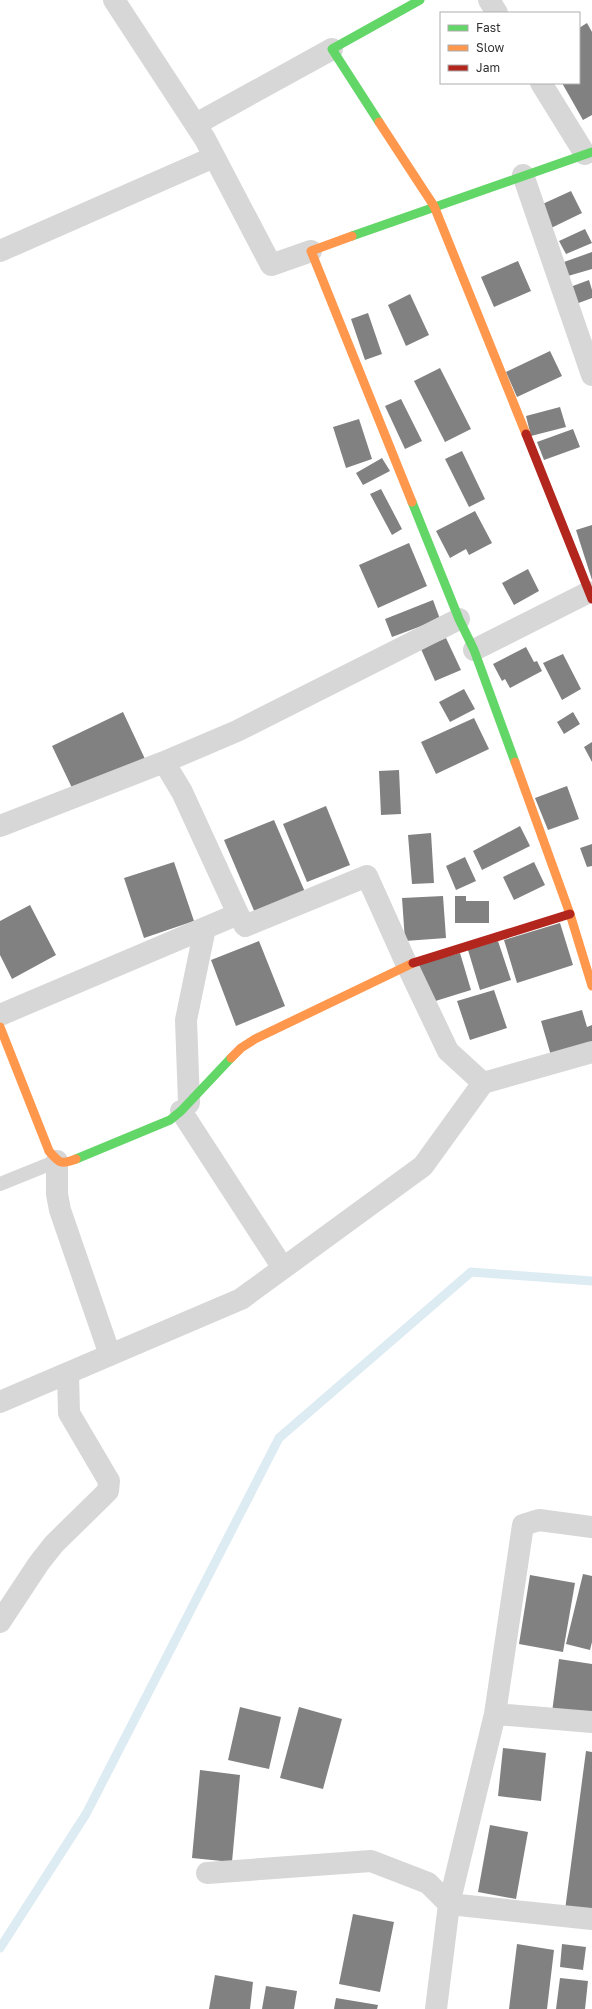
<svg xmlns="http://www.w3.org/2000/svg" width="592" height="2009" viewBox="0 0 592 2009" font-family="'Golos Text',sans-serif">
	<style>
		.lines { fill: none; stroke-linecap: round; stroke-linejoin: round }
		.stream { stroke: #ddebf3; stroke-width: 9 }
		.building { fill: #818181 }
		.lane { stroke: #d7d7d7; stroke-width: 14 }
		.street { stroke: #d7d7d7; stroke-width: 22 }
		.fast { stroke: #63d668; stroke-width: 9 }
		.slow { stroke: #ff974d; stroke-width: 9 }
		.jam { stroke: #b3261e; stroke-width: 9 }
	</style>
	<rect width="100%" height="100%" fill="#fff"/>
	<g class="lines">
		<path class="stream" d="M 0,1948 L 86,1814 L 279,1438 L 471,1272 L 592,1281"/>
	</g>
	<path class="building" d="M 587,23 L 592,32 L 592,115 L 583,120 L 562,83 L 579,83 L 579,28 Z
		M 571,191 L 582,213 L 547,230 L 536,207 Z
		M 585,229 L 592,243 L 566,254 L 559,241 Z
		M 592,252 L 592,269 L 568,276 L 564,262 Z
		M 518,261 L 531,291 L 494,307 L 481,277 Z
		M 589,280 L 592,290 L 592,298 L 560,310 L 554,293 Z
		M 410,294 L 429,335 L 406,346 L 388,305 Z
		M 368,313 L 382,354 L 365,360 L 351,319 Z
		M 550,351 L 562,376 L 517,397 L 506,372 Z
		M 440,368 L 471,429 L 445,442 L 414,381 Z
		M 401,399 L 422,441 L 405,449 L 385,406 Z
		M 560,407 L 566,427 L 531,436 L 526,416 Z
		M 359,419 L 372,459 L 346,468 L 333,427 Z
		M 573,429 L 580,447 L 544,460 L 537,442 Z
		M 462,451 L 485,499 L 469,507 L 445,459 Z
		M 382,458 L 390,471 L 363,485 L 356,473 Z
		M 381,489 L 402,529 L 392,535 L 370,494 Z
		M 475,511 L 492,543 L 469,555 L 466,549 L 450,558 L 436,531 Z
		M 592,525 L 592,580 L 576,530 Z
		M 409,543 L 427,586 L 378,608 L 359,565 Z
		M 528,569 L 539,591 L 514,605 L 502,583 Z
		M 433,600 L 440,619 L 392,637 L 385,619 Z
		M 446,638 L 461,670 L 435,681 L 421,649 Z
		M 526,647 L 534,662 L 537,661 L 542,671 L 510,688 L 505,679 L 502,681 L 493,664 Z
		M 563,654 L 581,689 L 562,700 L 543,663 Z
		M 464,689 L 475,709 L 450,722 L 439,702 Z
		M 123,712 L 145,759 L 74,792 L 52,746 Z
		M 573,712 L 580,724 L 564,734 L 557,722 Z
		M 474,718 L 489,749 L 436,774 L 421,742 Z
		M 592,742 L 592,762 L 584,747 Z
		M 399,770 L 401,814 L 381,815 L 379,771 Z
		M 567,786 L 579,819 L 548,830 L 535,798 Z
		M 326,806 L 350,865 L 307,882 L 283,824 Z
		M 274,820 L 305,892 L 255,913 L 224,840 Z
		M 520,826 L 530,846 L 482,870 L 473,851 Z
		M 431,833 L 434,883 L 412,884 L 408,835 Z
		M 592,844 L 592,866 L 587,867 L 580,848 Z
		M 465,857 L 476,881 L 456,890 L 446,866 Z
		M 174,862 L 194,921 L 144,938 L 124,878 Z
		M 534,862 L 545,885 L 514,900 L 503,877 Z
		M 443,896 L 446,938 L 405,941 L 402,898 Z
		M 455,896 L 466,896 L 466,901 L 489,901 L 489,923 L 455,923 Z
		M 30,905 L 56,955 L 12,979 L 0,955 L 0,921 Z
		M 560,923 L 573,965 L 517,983 L 504,940 Z
		M 259,941 L 285,1006 L 236,1026 L 211,960 Z
		M 498,941 L 511,980 L 480,990 L 468,950 Z
		M 460,953 L 471,990 L 429,1003 L 417,965 Z
		M 494,990 L 507,1028 L 470,1040 L 457,1001 Z
		M 582,1010 L 587,1027 L 592,1025 L 592,1047 L 552,1059 L 541,1021 Z
		M 583,1574 L 592,1576 L 592,1642 L 590,1650 L 566,1644 Z
		M 530,1575 L 575,1583 L 563,1652 L 519,1644 Z
		M 559,1659 L 592,1664 L 592,1726 L 551,1720 Z
		M 240,1707 L 281,1717 L 269,1769 L 228,1760 Z
		M 299,1707 L 342,1719 L 323,1789 L 280,1778 Z
		M 503,1748 L 546,1753 L 541,1801 L 498,1796 Z
		M 586,1751 L 592,1752 L 592,1914 L 565,1910 Z
		M 200,1770 L 240,1775 L 232,1862 L 192,1858 Z
		M 490,1825 L 528,1832 L 516,1899 L 478,1892 Z
		M 353,1914 L 394,1922 L 380,1992 L 339,1984 Z
		M 517,1944 L 554,1950 L 547,2009 L 509,2009 Z
		M 562,1944 L 586,1947 L 583,1970 L 560,1967 Z
		M 215,1975 L 253,1982 L 250,2009 L 209,2009 Z
		M 560,1978 L 588,1981 L 585,2009 L 556,2009 Z
		M 266,1986 L 297,1991 L 294,2009 L 262,2009 Z
		M 336,1998 L 378,2005 L 377,2009 L 334,2009 Z"/>
	<g class="lines">
		<path class="lane" d="M 0,1184 L 57,1161"/>
		<path class="street" d="M 114,0 L 205,139 L 271,265 L 311,251
			M 489,0 L 497,13
			M 541,83 L 585,154
			M 196,124 L 332,49
			M 523,175 L 592,375
			M 0,251 L 214,157
			M 474,650 L 589,592
			M 164,762 L 182,792 L 238,914 L 245,926 L 367,876 L 407,965 L 448,1051 L 483,1083
			M 0,826 L 164,762 L 237,731 L 459,619
			M 0,1015 L 238,914
			M 189,1103 L 186,1020 L 205,928
			M 181,1111 L 283,1268
			M 57,1161 L 57,1194 L 60,1210 L 110,1355
			M 0,1402 L 241,1299 L 423,1166 L 483,1083 L 592,1052
			M 0,1622 L 39,1563 L 54,1544 L 108,1491 L 109,1481 L 106,1476 L 69,1413 L 68,1373
			M 495,1714 L 523,1525 L 539,1520 L 592,1527
			M 207,1873 L 371,1861 L 428,1883 L 449,1904 L 592,1919
			M 436,2009 L 449,1904 L 495,1714 L 592,1722"/>
		<path class="fast" d="M 379,122 L 332,49 L 420,0
			M 352,236 L 592,152
			M 412,502 L 459,619 L 474,650 L 515,762
			M 76,1159 L 170,1120 L 181,1111 L 231,1058"/>
		<path class="slow" d="M 379,122 L 434,206 L 526,434
			M 352,236 L 311,251 L 412,502
			M 515,762 L 570,914 L 592,986
			M 0,1027 L 49,1151 C 59,1163 61,1165 76,1159
			M 231,1058 L 241,1048 L 255,1039 L 413,963"/>
		<path class="jam" d="M 526,434 L 592,599
			M 413,963 L 570,914"/>
	</g>
	<rect x="440" y="12" width="140" height="72" fill="#ffffff" stroke="#adadad"/>
	<rect x="448" y="25" width="20" height="6" fill="#63d668" stroke="#adadad"/>
	<text x="476" y="32" font-size="12" fill="#333333">Fast</text>
	<rect x="448" y="45" width="20" height="6" fill="#ff974d" stroke="#adadad"/>
	<text x="476" y="52" font-size="12" fill="#333333">Slow</text>
	<rect x="448" y="65" width="20" height="6" fill="#b3261e" stroke="#adadad"/>
	<text x="476" y="72" font-size="12" fill="#333333">Jam</text>
</svg>
